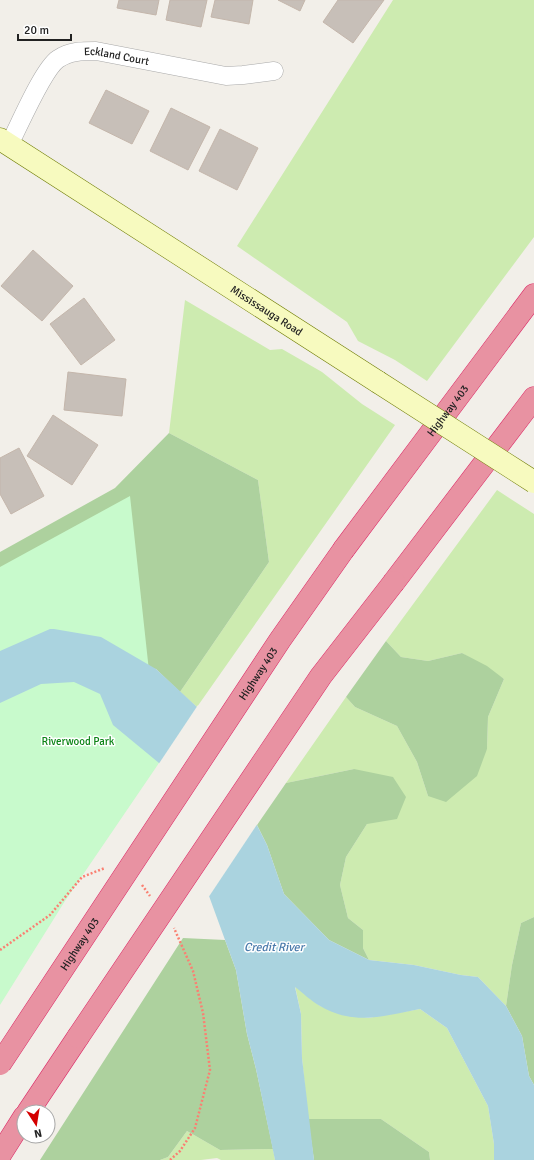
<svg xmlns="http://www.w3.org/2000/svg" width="534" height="1160" viewBox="0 0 534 1160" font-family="Signika,sans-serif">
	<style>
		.grass { fill: #cdebb0 }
		.forest { fill: #add19e }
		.park { fill: #c8facc }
		.water { fill: #aad3df }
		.pier { fill: #f2efe9 }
		.building { fill: #c7bfb8; stroke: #c4b6ab }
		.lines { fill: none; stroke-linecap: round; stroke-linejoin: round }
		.street-casing { stroke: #a9a9a9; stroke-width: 19 }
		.secondary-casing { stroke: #707d05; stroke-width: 23 }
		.highway-casing { stroke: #dc2a67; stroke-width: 23 }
		.path { stroke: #fa8072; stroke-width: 2.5; stroke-dasharray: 2 2; stroke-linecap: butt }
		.street { stroke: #fff; stroke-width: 18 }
		.secondary { stroke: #f7fabf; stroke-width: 22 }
		.highway { stroke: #e892a2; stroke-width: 22 }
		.secondary-bridge-casing { stroke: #707d05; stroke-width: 23; stroke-linecap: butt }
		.highway-bridge-casing { stroke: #dc2a67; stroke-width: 23; stroke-linecap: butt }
		.secondary-bridge { stroke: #f7fabf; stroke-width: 22 }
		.highway-bridge { stroke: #e892a2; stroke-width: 22 }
		.labels { text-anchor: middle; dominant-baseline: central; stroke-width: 3; stroke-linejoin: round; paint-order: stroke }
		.street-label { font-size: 11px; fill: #222; stroke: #fff }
		.park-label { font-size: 11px; fill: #0c8416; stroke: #fff }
		.water-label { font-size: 12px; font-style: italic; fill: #4a7aab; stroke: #fff }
	</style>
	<rect width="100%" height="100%" fill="#f2efe9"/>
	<path class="grass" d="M 393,0 L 534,0 L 534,237 L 427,381 L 395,360 L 358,341 L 347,322 L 237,246 Z
		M 185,300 L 270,350 L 282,349 L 322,372 L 362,404 L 395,425 L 197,707 L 180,692 L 269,562 L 258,480 L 169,433 Z
		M 497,490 L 534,514 L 534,917 L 521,923 L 512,965 L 506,1006 L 478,977 L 461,975 L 414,965 L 369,960 L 363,948 L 363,930 L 348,918 L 340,885 L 346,857 L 367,824 L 354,769 L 286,783 L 346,697 L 355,707 L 397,726 L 417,762 L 428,796 L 487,749 L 488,717 L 504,679 L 462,653 L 428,661 L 401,657 L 386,641 Z
		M 295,986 L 320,1006 L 368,1018 L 420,1009 L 447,1028 L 488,1106 L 494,1144 L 494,1160 L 430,1160 L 429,1152 L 381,1119 L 308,1119 L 302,1058 L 301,1014 Z
		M 187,1131 L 220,1150 L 273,1149 L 275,1160 L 221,1160 L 217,1158 L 201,1160 L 160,1160 L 168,1157 Z"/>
	<path class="forest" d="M 169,433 L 258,480 L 269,562 L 180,692 L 156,669 L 0,651 L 0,552 L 115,488 Z
		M 386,641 L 401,657 L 428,661 L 462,653 L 487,666 L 504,679 L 488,717 L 487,749 L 477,776 L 446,802 L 428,796 L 417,762 L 397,726 L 355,707 L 346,697 Z
		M 354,769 L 393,777 L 406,797 L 397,819 L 367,824 L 346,857 L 340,885 L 348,918 L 363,930 L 363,948 L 369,960 L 329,940 L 284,894 L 267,845 L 257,825 L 286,783 Z
		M 534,917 L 534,1085 L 529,1076 L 522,1036 L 506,1006 L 512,965 L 521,923 Z
		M 183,938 L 225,940 L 236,970 L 247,1034 L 256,1069 L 273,1149 L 220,1150 L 187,1131 L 168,1157 L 160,1160 L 40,1160 Z
		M 308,1119 L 381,1119 L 429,1152 L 430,1160 L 314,1160 Z"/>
	<path class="park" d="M 130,496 L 159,763 L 65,901 L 0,1005 L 0,567 Z"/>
	<path class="water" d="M 50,629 L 54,629 L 101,637 L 156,669 L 197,707 L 267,845 L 284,894 L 329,940 L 369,960 L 414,965 L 461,975 L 478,977 L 506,1006 L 522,1036 L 529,1076 L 534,1085 L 534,1160 L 494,1160 L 494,1144 L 488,1106 L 447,1028 L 420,1009 C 384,1016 354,1026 320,1006 C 311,1001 303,993 295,987 L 301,1014 L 302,1058 L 314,1160 L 275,1160 L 256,1069 L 247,1034 L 236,970 L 209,896 L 159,763 L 113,725 L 100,694 L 74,682 L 41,684 L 0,703 L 0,651 Z"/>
	<path class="pier" d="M 198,705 L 258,823 L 208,898 L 158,765 Z"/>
	<path class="building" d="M 119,0 L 159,0 L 156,15 L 117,8 Z
		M 170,0 L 207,0 L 201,27 L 166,20 Z
		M 215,0 L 253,0 L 249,24 L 211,17 Z
		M 278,0 L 305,0 L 300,11 Z
		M 338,0 L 384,0 L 353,43 L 323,22 Z
		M 106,90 L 149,111 L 132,144 L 89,123 Z
		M 171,108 L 210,127 L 188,170 L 150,151 Z
		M 220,129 L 258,148 L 237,190 L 199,171 Z
		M 33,250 L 73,286 L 42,321 L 1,286 Z
		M 84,298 L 115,340 L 81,365 L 50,324 Z
		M 68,372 L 126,379 L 122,416 L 64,410 Z
		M 53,415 L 98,445 L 72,485 L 27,456 Z
		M 19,448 L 44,496 L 11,514 L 0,494 L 0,458 Z"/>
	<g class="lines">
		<g class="street-casing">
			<g id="street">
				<path id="s1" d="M 9,145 C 19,126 43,69 58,59 C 70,51 82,51 96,51 L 226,76 L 243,75 L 274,71"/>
			</g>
		</g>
		<g class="secondary-casing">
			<g id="secondary">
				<path id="s2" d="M 0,139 L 378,382"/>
			</g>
		</g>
		<g class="highway-casing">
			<g id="highway">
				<path id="s3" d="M 344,549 L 534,295"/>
				<path d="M 394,582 L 534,398"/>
				<path d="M 28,1112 L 78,1037"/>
				<path d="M 0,1155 L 24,1117"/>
			</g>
		</g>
		<path class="path" d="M 142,885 L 150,896
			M 0,950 L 50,915 L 82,877 L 105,868
			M 170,1160 L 180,1151 L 195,1128 L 210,1070 L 203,1013 L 193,971 L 174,928"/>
		<use href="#street" class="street"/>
		<use href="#secondary" class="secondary"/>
		<use href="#highway" class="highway"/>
		<g class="secondary-bridge-casing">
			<path id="secondary-bridge" d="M 378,382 L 534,482"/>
		</g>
		<g class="highway-bridge-casing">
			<g id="highway-bridge">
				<path d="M 78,1037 L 321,676 L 394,582"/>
				<path id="s4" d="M 0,1064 L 280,640 L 344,549"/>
			</g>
		</g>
		<use href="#secondary-bridge" class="secondary-bridge"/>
		<use href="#highway-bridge" class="highway-bridge"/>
	</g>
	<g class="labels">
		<g class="street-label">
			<text stroke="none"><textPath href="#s1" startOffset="160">Eckland Court</textPath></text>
			<text stroke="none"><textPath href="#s2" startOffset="317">Mississauga Road</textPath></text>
			<text stroke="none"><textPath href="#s3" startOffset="173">Highway 403</textPath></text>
			<text stroke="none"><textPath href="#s4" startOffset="468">Highway 403</textPath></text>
			<text stroke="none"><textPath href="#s4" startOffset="144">Highway 403</textPath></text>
		</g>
		<g class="park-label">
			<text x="78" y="741">Riverwood Park</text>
		</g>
		<g class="water-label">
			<text x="274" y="947">Credit River</text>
		</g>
	</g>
	<g transform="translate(36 1124) rotate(168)"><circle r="19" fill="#ffffff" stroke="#a7a7a7"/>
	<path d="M0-3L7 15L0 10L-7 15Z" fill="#d40000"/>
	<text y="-6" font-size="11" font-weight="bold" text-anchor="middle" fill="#222222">N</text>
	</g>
	<path d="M18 34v6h53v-6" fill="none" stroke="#222222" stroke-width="2"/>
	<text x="24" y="34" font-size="12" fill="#222222" stroke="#ffffff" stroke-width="3" paint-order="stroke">20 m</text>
</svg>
